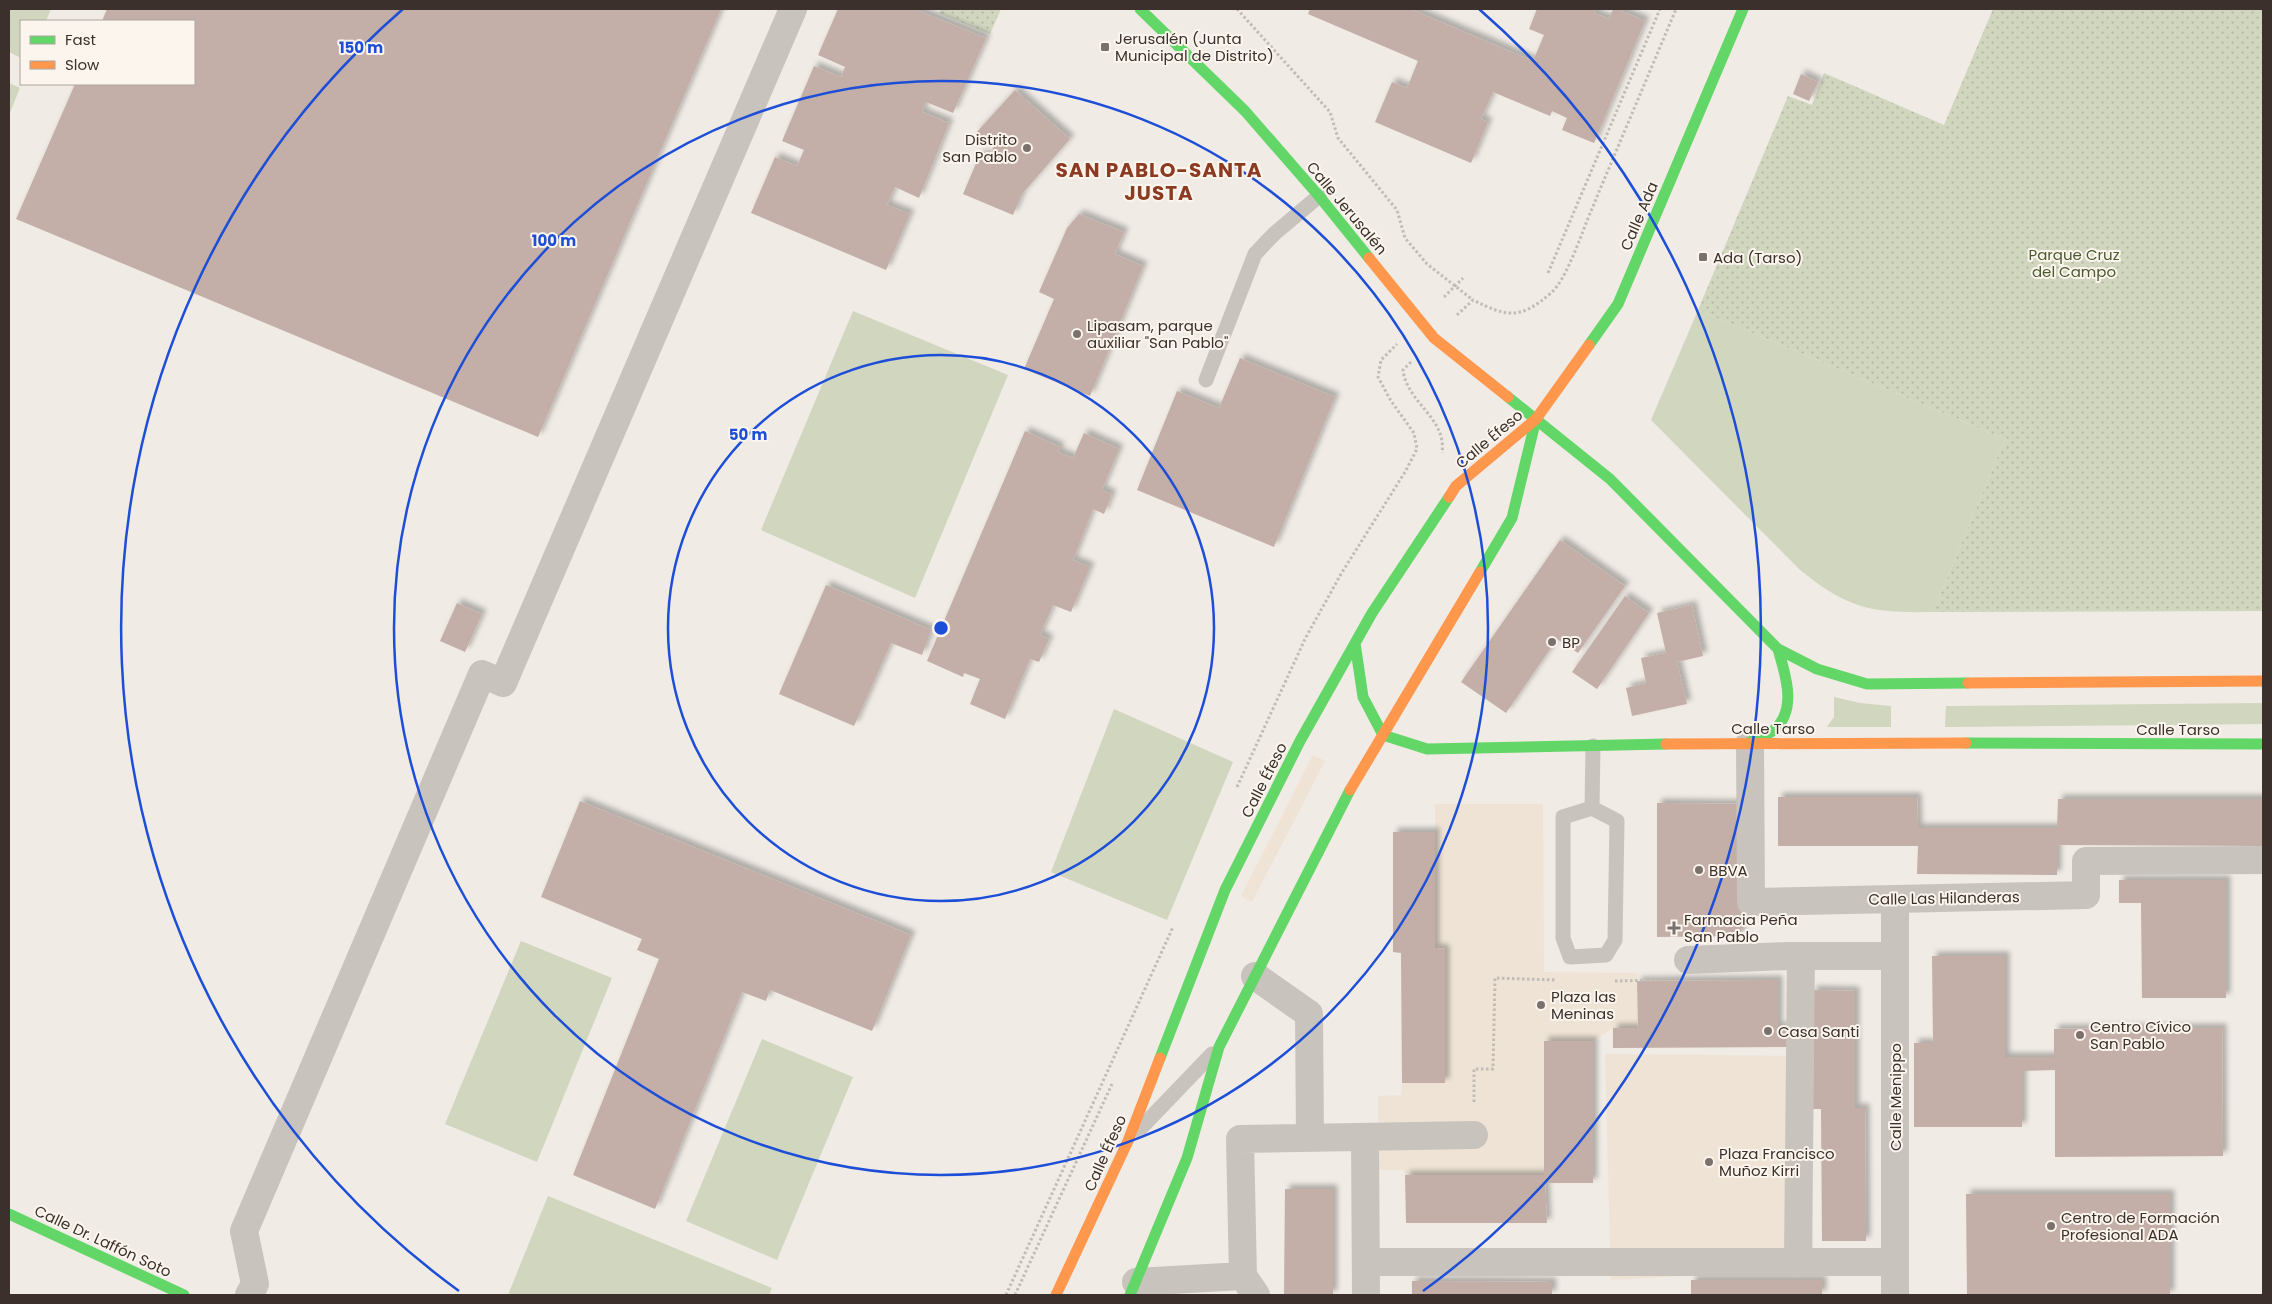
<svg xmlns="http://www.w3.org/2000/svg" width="2272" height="1304" viewBox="0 0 2272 1304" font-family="Poppins,sans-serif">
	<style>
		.grass { fill: #d1d6bf }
		.park { fill: url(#park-dots) }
		.plaza { fill: #eee3d5 }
		.building { fill: #c3afa7; filter: url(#shadow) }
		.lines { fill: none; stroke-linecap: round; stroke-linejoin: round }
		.path { stroke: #c2bbb6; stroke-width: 3; stroke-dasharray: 2.5 2.5; stroke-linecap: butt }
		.lane { stroke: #c9c3be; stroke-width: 15 }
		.street { stroke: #c9c3be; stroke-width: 28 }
		.fast { stroke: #63d668; stroke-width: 11 }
		.slow { stroke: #ff974d; stroke-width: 11 }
		.ring { fill: none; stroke: #1d4ed8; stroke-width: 2.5 }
		.poi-dot { fill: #7a716c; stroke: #fbf5ee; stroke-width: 2 }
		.labels { text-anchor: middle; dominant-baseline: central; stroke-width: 4; stroke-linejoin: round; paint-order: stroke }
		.poi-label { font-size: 15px; fill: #3b302b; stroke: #fbf5ee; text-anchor: start }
		.street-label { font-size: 15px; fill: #3b302b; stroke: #fbf5ee }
		.park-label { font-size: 15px; fill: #4a5a2e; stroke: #fbf5ee }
		.district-label { font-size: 20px; font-weight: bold; letter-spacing: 1px; fill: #8c3b22; stroke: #fbf5ee }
		.centre { fill: #1d4ed8; stroke: #fbf5ee; stroke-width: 2.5 }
		.ring-label { font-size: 15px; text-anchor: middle; font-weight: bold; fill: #1d4ed8; stroke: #fbf5ee; stroke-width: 4; stroke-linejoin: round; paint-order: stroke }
	</style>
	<defs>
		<pattern id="park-dots" width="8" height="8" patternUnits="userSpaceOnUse" patternTransform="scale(1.25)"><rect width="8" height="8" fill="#d1d6bf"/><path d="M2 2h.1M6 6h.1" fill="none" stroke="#b4b8a4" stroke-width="1.8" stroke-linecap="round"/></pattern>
		<filter id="shadow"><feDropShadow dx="4.5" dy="-4.5" stdDeviation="2.5" flood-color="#0004"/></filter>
	</defs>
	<rect width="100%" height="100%" fill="#f0ebe5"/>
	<path class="grass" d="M 9,9 L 51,9 L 46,21 L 21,21 L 21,58 L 9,52 Z
		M 9,83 L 20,88 L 9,115 Z
		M 1698,310 L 2005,439 L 1933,612 C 1870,613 1848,609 1799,569 L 1651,420 Z
		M 853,311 L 1008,375 L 915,598 L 761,530 Z
		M 1834,697 L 1860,703 L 1891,706 L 1891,727 L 1827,727 L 1834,717 Z
		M 2263,703 L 2263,724 L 1945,727 L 1946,706 Z
		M 1114,709 L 1233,762 L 1167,920 L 1051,872 Z
		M 521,941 L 612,978 L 537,1162 L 445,1124 Z
		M 762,1039 L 853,1077 L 777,1260 L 686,1221 Z
		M 548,1196 L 772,1288 L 769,1295 L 508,1295 Z"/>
	<path class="park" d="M 941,9 L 1001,9 L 990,34 L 939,13 Z
		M 1993,9 L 2263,9 L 2263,611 L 1933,612 L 2005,439 L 1698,310 L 1788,96 L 1812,105 L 1824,73 L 1944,125 Z"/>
	<path class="plaza" d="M 1313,755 L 1325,761 L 1252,902 L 1241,896 Z
		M 1435,804 L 1543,804 L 1544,972 L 1637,973 L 1638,1028 L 1613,1028 L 1593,1041 L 1544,1041 L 1544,1175 L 1405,1175 L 1404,1170 L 1378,1170 L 1378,1096 L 1401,1095 L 1402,1083 L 1444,1083 L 1445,949 L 1435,948 Z
		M 1605,1054 L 1808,1056 L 1814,1269 L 1611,1280 Z"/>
	<path class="building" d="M 107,9 L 721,9 L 538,437 L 16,219 L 75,84 L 194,84 L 194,21 L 102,21 Z
		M 838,9 L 914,9 L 986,38 L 953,113 L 926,102 L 922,112 L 949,123 L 919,198 L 895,187 L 887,205 L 910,214 L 886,270 L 751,213 L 775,157 L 797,166 L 804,150 L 782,141 L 814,66 L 841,77 L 845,67 L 818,55 Z
		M 1310,9 L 1414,9 L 1413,10 L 1533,61 L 1544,35 L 1529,29 L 1537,9 L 1596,9 L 1594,13 L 1609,19 L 1613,9 L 1617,9 L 1645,21 L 1594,143 L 1562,130 L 1567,118 L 1552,111 L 1550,116 L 1493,92 L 1481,119 L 1488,122 L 1471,163 L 1375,122 L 1392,82 L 1407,88 L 1418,61 L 1308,14 Z
		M 1801,74 L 1818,82 L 1809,101 L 1793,94 Z
		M 1015,90 L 1070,139 L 1022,194 L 1013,215 L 963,194 L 980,154 L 990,156 L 995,143 L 975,134 Z
		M 1079,214 L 1124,232 L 1115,254 L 1143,266 L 1090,396 L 1024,369 L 1054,299 L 1039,292 L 1067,228 Z
		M 1240,358 L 1335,397 L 1274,547 L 1137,490 L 1177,391 L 1219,408 Z
		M 1025,431 L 1060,447 L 1058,452 L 1073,458 L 1084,433 L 1119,449 L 1102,490 L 1112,494 L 1104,514 L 1093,509 L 1073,560 L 1090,567 L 1071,612 L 1053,605 L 1040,635 L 1049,639 L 1039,662 L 1030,659 L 1005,719 L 970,704 L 980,679 L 964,673 L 963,677 L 927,661 Z
		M 1560,540 L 1625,586 L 1578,653 L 1557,639 L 1506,713 L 1461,682 Z
		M 826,585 L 931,630 L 922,655 L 891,643 L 854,726 L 779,694 Z
		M 1625,596 L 1649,613 L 1597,689 L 1572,672 Z
		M 457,603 L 482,614 L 465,652 L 440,641 Z
		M 1692,605 L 1703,656 L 1677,662 L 1687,704 L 1632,716 L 1626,688 L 1646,683 L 1641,658 L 1666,653 L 1657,613 Z
		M 1778,797 L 1917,797 L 1918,828 L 2057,828 L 2058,799 L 2263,799 L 2263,846 L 2057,845 L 2057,875 L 1917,874 L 1918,846 L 1778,846 Z
		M 580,801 L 911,935 L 872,1031 L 770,990 L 766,1001 L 742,992 L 655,1209 L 573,1175 L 659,959 L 637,950 L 642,939 L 541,897 Z
		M 1657,803 L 1740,804 L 1741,936 L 1657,937 Z
		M 1393,832 L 1435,832 L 1435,948 L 1445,949 L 1445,1083 L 1402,1083 L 1401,953 L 1393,952 Z
		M 2119,880 L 2226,880 L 2226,998 L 2142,998 L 2141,903 L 2119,903 Z
		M 1932,956 L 2005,956 L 2005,1057 L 2054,1057 L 2054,1029 L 2222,1028 L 2223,1156 L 2055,1157 L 2055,1070 L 2022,1071 L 2022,1127 L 1914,1127 L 1914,1043 L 1933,1043 Z
		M 1778,980 L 1778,1027 L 1788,1027 L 1788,1047 L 1613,1048 L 1613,1028 L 1638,1028 L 1637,981 Z
		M 1812,990 L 1855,991 L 1855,1108 L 1865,1108 L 1866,1241 L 1822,1241 L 1821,1109 L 1812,1109 Z
		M 1544,1041 L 1593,1041 L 1593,1183 L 1545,1183 L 1547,1223 L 1406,1223 L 1405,1175 L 1544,1175 Z
		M 1285,1189 L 1333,1189 L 1333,1295 L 1284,1295 Z
		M 1966,1194 L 2170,1194 L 2170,1295 L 1967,1295 Z
		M 1691,1280 L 1822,1280 L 1822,1295 L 1691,1295 Z
		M 1412,1281 L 1552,1282 L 1552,1295 L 1412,1295 Z"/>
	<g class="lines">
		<path class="path" d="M 1237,9 L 1330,112 L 1338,138 L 1397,210 L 1405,238 L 1427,264 L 1473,300
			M 1548,273 L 1660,9
			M 1444,297 L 1463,278
			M 1457,315 L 1473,300 C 1507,317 1520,320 1551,293 C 1567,279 1582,232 1591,211 C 1619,144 1648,76 1676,9
			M 1411,362 L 1403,370 C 1407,403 1447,418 1442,453
			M 1237,787 L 1305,639 L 1341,574 L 1405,472 L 1417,449 L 1414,433 L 1391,401 L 1378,377 L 1381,360 L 1397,344
			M 1615,981 L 1661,980
			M 1474,1102 L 1474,1069 L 1493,1069 L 1495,978 L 1556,980
			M 1006,1295 L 1173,927
			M 1015,1295 L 1112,1084"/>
		<path class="lane" d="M 1206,380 L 1255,254 L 1274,234 L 1319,196
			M 1592,808 L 1617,821 L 1615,940 L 1606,955 L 1570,957 L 1563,938 L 1563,817 Z
			M 1592,808 L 1593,746
			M 1139,1130 L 1212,1054"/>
		<path class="street" d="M 1750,742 L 1751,902 L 2086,895 L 2086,861 L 2263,860
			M 1895,899 L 1895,1295
			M 1688,960 L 1788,956 L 1894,956
			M 1255,976 L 1309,1014 L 1310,1137
			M 1365,1137 L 1366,1295
			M 1366,1262 L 1895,1262
			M 1798,1263 L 1801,956
			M 1243,1276 L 1240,1139 L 1474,1135
			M 1243,1276 L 1256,1295
			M 1136,1282 L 1243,1276
			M 249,1295 L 255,1284 L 244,1231 L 482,674 L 503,683 L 793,9"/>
		<path class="fast" d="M 1140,9 L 1245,111 L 1319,196 L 1369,258
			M 1589,345 L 1618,304 L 1743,9
			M 1508,397 L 1610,479 L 1778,649 L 1817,669 L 1867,684 L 1968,683
			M 1480,572 L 1512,518 L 1536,419
			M 1355,643 L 1363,697 L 1383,735 L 1427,749 L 1666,744
			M 1750,742 C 1758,738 1767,735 1774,730 C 1798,709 1785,674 1778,649
			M 1966,743 L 2263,744
			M 1160,1058 L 1225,890 L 1300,741 L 1372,613 L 1449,497
			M 9,1214 L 184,1295
			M 1130,1295 L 1187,1158 L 1219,1047 L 1350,790"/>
		<path class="slow" d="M 1369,258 L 1434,338 L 1508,397
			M 1449,497 L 1456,486 L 1536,419 L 1589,345
			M 1968,683 L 2263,681
			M 1666,744 L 1966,743
			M 1350,790 L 1480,572
			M 1056,1295 L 1128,1141 L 1160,1058"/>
	</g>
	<g class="ring">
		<circle cx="941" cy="628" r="273"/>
		<circle cx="941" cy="628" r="547"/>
		<path d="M459 1291A820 820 0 0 1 403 9M1479 9A820 820 0 0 1 1423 1291"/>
	</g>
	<g class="poi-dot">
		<rect x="1100" y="42" width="10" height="10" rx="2.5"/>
		<circle cx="1027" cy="148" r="5"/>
		<rect x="1698" y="252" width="10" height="10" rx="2.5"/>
		<circle cx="1077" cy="334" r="5"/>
		<circle cx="1552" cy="642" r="5"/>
		<circle cx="1699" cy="870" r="5"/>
		<path d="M1671.5 920.5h5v5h5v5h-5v5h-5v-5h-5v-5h5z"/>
		<circle cx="1541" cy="1005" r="5"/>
		<circle cx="1768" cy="1031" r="5"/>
		<circle cx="2080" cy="1035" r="5"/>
		<circle cx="1709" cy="1162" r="5"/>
		<circle cx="2051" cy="1226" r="5"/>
	</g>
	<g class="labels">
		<g class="poi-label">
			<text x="1115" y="38">Jerusalén (Junta<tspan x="1115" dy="17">Municipal de Distrito)</tspan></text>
			<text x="1017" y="139" text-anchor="end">Distrito<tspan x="1017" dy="17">San Pablo</tspan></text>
			<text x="1713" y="257">Ada (Tarso)</text>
			<text x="1087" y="325">Lipasam, parque<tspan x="1087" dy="17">auxiliar "San Pablo"</tspan></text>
			<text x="1562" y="642">BP</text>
			<text x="1709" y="870">BBVA</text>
			<text x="1684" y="919">Farmacia Peña<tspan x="1684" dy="17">San Pablo</tspan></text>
			<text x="1551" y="996">Plaza las<tspan x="1551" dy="17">Meninas</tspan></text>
			<text x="2090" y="1026">Centro Cívico<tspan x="2090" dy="17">San Pablo</tspan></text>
			<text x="1778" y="1031">Casa Santi</text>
			<text x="1719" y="1153">Plaza Francisco<tspan x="1719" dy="17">Muñoz Kirri</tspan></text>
			<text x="2061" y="1217">Centro de Formación<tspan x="2061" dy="17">Profesional ADA</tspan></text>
		</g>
		<g class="street-label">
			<text transform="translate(1347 208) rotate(50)">Calle Jerusalén</text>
			<text transform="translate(1639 216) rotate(-67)">Calle Ada</text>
			<text transform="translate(1489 439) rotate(-40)">Calle Éfeso</text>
			<text x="1773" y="728">Calle Tarso</text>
			<text x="2178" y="729">Calle Tarso</text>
			<text transform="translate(1264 780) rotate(-63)">Calle Éfeso</text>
			<text transform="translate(1944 898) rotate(-1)">Calle Las Hilanderas</text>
			<text transform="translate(1895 1097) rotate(-90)">Calle Menippo</text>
			<text transform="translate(1105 1153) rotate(-66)">Calle Éfeso</text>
			<text transform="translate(103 1241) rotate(25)">Calle Dr. Laffón Soto</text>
		</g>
		<g class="park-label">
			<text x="2074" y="254">Parque Cruz<tspan x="2074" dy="17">del Campo</tspan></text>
		</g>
		<g class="district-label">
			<text x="1159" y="170">SAN PABLO-SANTA<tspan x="1159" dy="23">JUSTA</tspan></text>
		</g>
	</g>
	<circle cx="941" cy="628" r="8" class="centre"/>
	<g class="ring-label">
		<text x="361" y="53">150 m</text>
		<text x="554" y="246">100 m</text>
		<text x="748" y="440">50 m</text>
	</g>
	<rect width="2272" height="1304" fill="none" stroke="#3b302b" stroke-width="20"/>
	<rect x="20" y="20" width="175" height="65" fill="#fbf5ee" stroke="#aea6a0"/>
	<rect x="30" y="36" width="25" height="8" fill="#63d668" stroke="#aea6a0"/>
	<text x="65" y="45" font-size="15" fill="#3b302b">Fast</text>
	<rect x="30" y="61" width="25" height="8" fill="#ff974d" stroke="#aea6a0"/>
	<text x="65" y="70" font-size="15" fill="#3b302b">Slow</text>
</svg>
